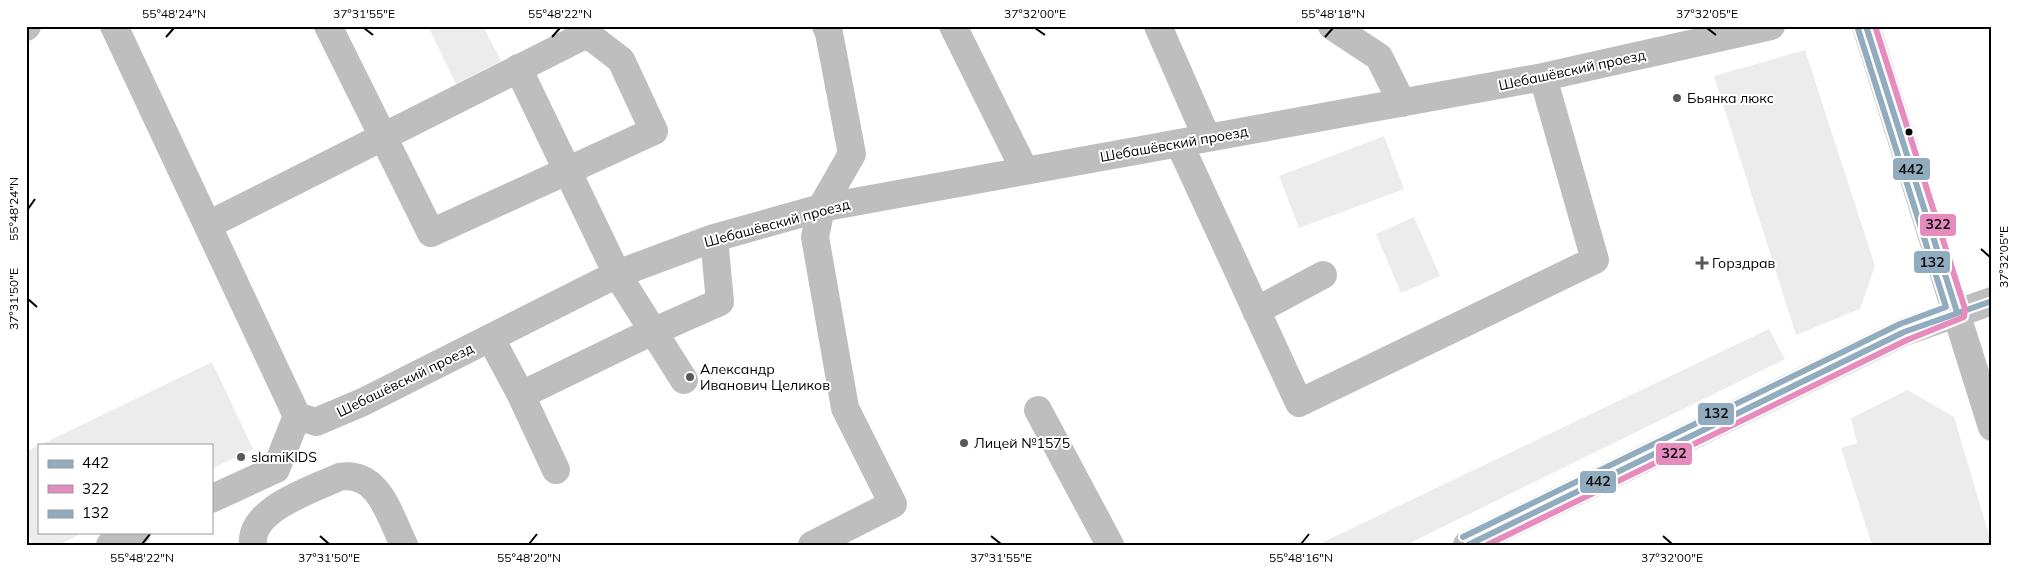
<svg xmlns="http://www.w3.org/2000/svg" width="2018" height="571" viewBox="0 0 2018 571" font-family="Mulish,sans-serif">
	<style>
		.green { fill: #ececec }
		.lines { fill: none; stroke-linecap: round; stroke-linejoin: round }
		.minor { stroke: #bebebe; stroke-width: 28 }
		.bus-1-casing { stroke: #fff; stroke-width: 10 }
		.bus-2-casing { stroke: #fff; stroke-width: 10 }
		.bus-3-casing { stroke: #fff; stroke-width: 10 }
		.bus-1 { stroke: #92acbf; stroke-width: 6 }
		.bus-2 { stroke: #e68bbd; stroke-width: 6 }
		.bus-3 { stroke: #92acbf; stroke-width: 6 }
		.ticks { fill: none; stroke: #000; stroke-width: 2 }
		.poi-dot { fill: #595959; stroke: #fff; stroke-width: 2 }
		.bus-dot { fill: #000; stroke: #fff; stroke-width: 2 }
		.labels { text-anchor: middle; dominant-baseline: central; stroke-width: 4; stroke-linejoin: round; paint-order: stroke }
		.street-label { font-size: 14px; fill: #000; stroke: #fff }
		.poi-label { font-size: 14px; fill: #000; stroke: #fff; text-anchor: start }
		.line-badge { stroke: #fff; stroke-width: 2 }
		.pale-badge-label { font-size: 14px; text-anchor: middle; font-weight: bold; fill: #111 }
		.neatline { fill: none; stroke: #000; stroke-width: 2 }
		.ticks-label { font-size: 12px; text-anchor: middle; fill: #000 }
	</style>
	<rect width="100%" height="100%" fill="#fff"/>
	<path class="green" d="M 428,26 L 483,26 L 501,61 L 456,84 Z
		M 1805,50 L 1875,266 L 1860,309 L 1796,335 L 1714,76 Z
		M 1384,136 L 1404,189 L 1299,228 L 1279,176 Z
		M 1414,217 L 1440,276 L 1401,293 L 1376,234 Z
		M 1769,329 L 1785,359 L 1406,545 L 1317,545 Z
		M 212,362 L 253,449 L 211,469 L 211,445 L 40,445 Z
		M 1907,390 L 1954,417 L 1992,545 L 1872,545 L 1841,448 L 1857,443 L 1851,418 Z
		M 39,445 L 39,532 L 84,532 L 59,545 L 33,545 L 26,531 L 26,452 Z"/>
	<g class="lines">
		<path class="minor" d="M 114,26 L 297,416 L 316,422 L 363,402 L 617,274 L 714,238 L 821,208 L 1543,77 L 1771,26
			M 328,26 L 431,233 L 654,131 L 621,60 L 587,34 L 584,26
			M 953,26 L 1025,171
			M 1158,26 L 1207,138
			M 1332,26 L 1379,57 L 1402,103
			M 1866,26 L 1992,427
			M 26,27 L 27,26
			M 518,68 L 617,274 L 684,380
			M 1179,143 L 1299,403 L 1595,260 L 1543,77
			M 208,225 L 587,34
			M 1256,311 L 1323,275
			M 668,325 L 720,302 L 714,238
			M 491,339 L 521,395 L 556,470
			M 521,395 L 653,331
			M 1038,410 L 1110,545
			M 211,499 L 276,469 L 297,416
			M 110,545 L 137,532
			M 253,545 C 249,509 312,490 339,477 C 379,470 389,515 404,545
			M 812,545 L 893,504 L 845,408 L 815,237 L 821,208 L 852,154 L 829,33 L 826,26
			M 1467,545 L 1904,332 L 1992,301"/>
		<g class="bus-1-casing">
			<path id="bus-1" d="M 1866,26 L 1957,312
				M 1468,545 L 1904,332 L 1992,301"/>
		</g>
		<g class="bus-2-casing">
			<path id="bus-2" d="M 1487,545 L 1907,340 L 1964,317 L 1965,309 L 1875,26"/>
		</g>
		<g class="bus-3-casing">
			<path id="bus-3" d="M 1463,537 L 1900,324 L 1946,307 L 1858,29"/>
		</g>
		<use href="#bus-1" class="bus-1"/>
		<use href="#bus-2" class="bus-2"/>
		<use href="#bus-3" class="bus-3"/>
	</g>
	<path class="ticks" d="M 364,28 L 373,35M 1035,28 L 1045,35M 1707,28 L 1716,35M 166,37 L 174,28M 552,37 L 560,28M 1325,37 L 1333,28M 28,209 L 35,199M 1981,249 L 1990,257M 28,299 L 37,307M 320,536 L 329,544M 991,536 L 1001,544M 1663,536 L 1672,544M 142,544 L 150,534M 529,544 L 537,534M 1301,544 L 1309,534"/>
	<g class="poi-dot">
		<circle cx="1677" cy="98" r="5"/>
		<path d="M1699.5 255.5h5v5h5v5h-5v5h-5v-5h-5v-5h5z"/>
		<circle cx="690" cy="377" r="5"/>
		<circle cx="964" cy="443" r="5"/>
		<circle cx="241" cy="457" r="5"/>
	</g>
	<circle class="bus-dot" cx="1909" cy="132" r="4.5"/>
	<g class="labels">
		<g class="street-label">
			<text transform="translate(1572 70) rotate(-12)">Шебашёвский проезд</text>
			<text transform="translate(1174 144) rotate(-10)">Шебашёвский проезд</text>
			<text transform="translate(777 223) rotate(-15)">Шебашёвский проезд</text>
			<text transform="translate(405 380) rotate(-26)">Шебашёвский проезд</text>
		</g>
		<g class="poi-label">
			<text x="1687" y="98">Бьянка люкс</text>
			<text x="1712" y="263">Горздрав</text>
			<text x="700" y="369">Александр<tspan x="700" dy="16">Иванович Целиков</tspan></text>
			<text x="974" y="443">Лицей №1575</text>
			<text x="251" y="457">slamiKIDS</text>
		</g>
	</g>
	<g class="line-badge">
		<rect x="1892" y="157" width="39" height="24" rx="5" fill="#92acbf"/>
		<rect x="1919" y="213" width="38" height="24" rx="5" fill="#e68bbd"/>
		<rect x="1913" y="250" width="38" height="24" rx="5" fill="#92acbf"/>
		<rect x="1697" y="402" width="38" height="24" rx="5" fill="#92acbf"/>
		<rect x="1655" y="442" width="38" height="24" rx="5" fill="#e68bbd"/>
		<rect x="1579" y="470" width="38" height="24" rx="5" fill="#92acbf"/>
	</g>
	<g class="pale-badge-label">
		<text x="1911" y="174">442</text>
		<text x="1938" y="229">322</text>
		<text x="1932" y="267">132</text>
		<text x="1716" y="418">132</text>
		<text x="1674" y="458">322</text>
		<text x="1598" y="486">442</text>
	</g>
	<rect width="2018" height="571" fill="none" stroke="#ffffff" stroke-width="55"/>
	<rect x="38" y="444" width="175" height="90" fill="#ffffff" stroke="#999999"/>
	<rect x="48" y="460" width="25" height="8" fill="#92acbf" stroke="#999999"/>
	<text x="82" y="468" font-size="15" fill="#000000">442</text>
	<rect x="48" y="485" width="25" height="8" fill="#e68bbd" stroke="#999999"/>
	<text x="82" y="494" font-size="15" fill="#000000">322</text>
	<rect x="48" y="510" width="25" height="8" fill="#92acbf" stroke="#999999"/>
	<text x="82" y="518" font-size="15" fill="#000000">132</text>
	<rect x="28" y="28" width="1962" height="516" class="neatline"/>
	<g class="ticks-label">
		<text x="174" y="18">55°48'24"N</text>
		<text x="364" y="18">37°31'55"E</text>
		<text x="560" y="18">55°48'22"N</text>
		<text x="1035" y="18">37°32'00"E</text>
		<text x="1333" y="18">55°48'18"N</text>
		<text x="1707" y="18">37°32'05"E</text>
		<text transform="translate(14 209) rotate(-90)" y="4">55°48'24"N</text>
		<text transform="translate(2004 257) rotate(-90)" y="4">37°32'05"E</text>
		<text transform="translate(14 299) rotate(-90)" y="4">37°31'50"E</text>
		<text x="142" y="562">55°48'22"N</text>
		<text x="329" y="562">37°31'50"E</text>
		<text x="529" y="562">55°48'20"N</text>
		<text x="1001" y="562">37°31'55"E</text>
		<text x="1301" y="562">55°48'16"N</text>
		<text x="1672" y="562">37°32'00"E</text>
	</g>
</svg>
